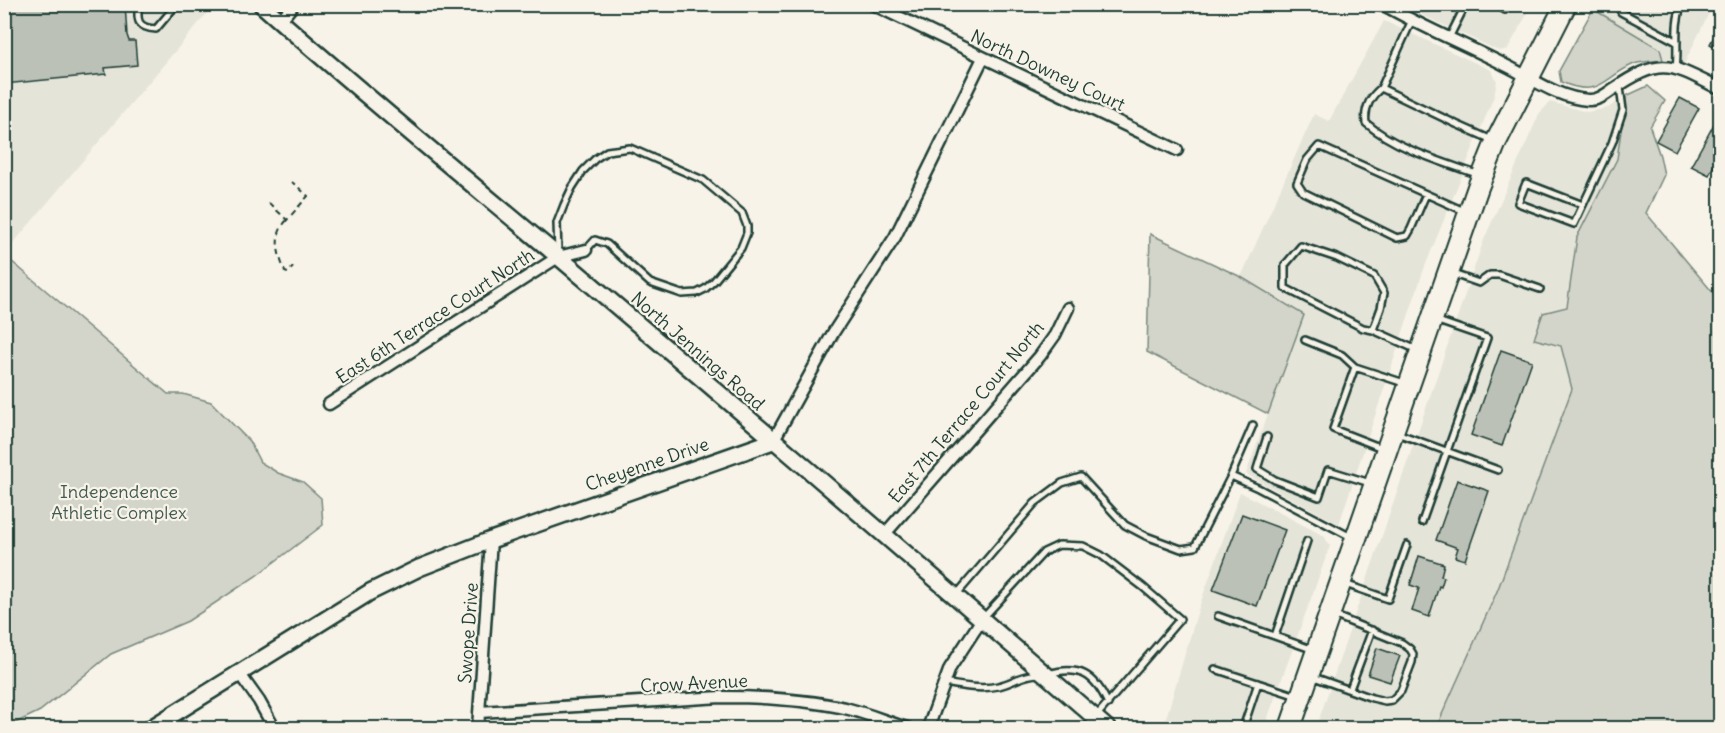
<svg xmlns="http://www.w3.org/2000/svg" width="1725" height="733" viewBox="0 0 1725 733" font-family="Delius,sans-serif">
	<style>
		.built { fill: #e5e4d9 }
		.green { fill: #d3d5ca; stroke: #79897f; stroke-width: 1.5 }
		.building { fill: #bbc1b6; stroke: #1f3d34; stroke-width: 1.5 }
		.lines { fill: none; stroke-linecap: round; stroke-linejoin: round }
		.lane-casing { stroke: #1f3d34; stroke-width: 10 }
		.street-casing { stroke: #1f3d34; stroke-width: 15 }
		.secondary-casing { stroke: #1f3d34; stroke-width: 20 }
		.highway-casing { stroke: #1f3d34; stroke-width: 24 }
		.path { stroke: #1f3d34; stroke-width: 2; stroke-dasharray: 6 4.5; stroke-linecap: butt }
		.lane { stroke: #f7f3e8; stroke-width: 5 }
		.street { stroke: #f7f3e8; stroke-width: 10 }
		.secondary { stroke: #f7f3e8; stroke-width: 15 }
		.highway { stroke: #f7f3e8; stroke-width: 20 }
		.labels { text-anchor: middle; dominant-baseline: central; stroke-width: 4.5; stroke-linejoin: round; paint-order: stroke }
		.street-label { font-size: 18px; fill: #1f3d34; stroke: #f7f3e8 }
		.park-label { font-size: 18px; fill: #435b52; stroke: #f7f3e8 }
	</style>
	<rect width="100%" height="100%" fill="#f7f3e8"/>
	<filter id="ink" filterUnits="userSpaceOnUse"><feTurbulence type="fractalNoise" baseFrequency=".0167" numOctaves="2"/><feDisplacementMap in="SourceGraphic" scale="12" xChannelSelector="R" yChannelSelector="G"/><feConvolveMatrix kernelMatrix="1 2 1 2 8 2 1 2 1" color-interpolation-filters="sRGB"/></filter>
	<g filter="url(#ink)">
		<path class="built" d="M 1596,4 L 1713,5 L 1683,66 L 1663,60 L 1660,49 L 1593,9 Z
			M 5,5 L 214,5 L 6,252 L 5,251 Z
			M 1401,5 L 1532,5 L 1508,49 L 1499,51 Z
			M 1384,21 L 1491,70 L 1497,81 L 1494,96 L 1424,269 L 1339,524 L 1246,474 L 1304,315 L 1241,277 L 1314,114 L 1329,121 Z
			M 1626,96 L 1617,159 L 1577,237 L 1567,307 L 1534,339 L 1561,346 L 1572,389 L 1498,589 L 1436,728 L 1316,728 L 1483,242 L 1539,114 L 1550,102 L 1587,112 L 1608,108 Z
			M 1240,492 L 1324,536 L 1330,546 L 1264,728 L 1163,728 L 1199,607 Z"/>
		<path class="green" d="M 1593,9 L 1660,49 L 1663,60 C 1654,61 1642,61 1634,64 C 1602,78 1601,99 1561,82 L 1559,71 Z
			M 1648,86 L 1665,101 L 1650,127 L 1660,156 L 1664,175 L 1646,213 L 1720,301 L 1720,728 L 1436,728 L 1498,589 L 1572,389 L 1561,346 L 1534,339 L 1543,313 L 1567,307 L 1577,237 L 1617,159 L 1626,96 Z
			M 1150,234 L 1241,277 L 1304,315 L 1268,414 L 1147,352 Z
			M 4,255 L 168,394 L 183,394 L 211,402 L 249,441 L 260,462 L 278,473 L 303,482 L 321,498 L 323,525 L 256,576 L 188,621 L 111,654 L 40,711 L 5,728 Z"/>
		<path class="building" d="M 4,4 L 125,4 L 127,35 L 129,41 L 135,41 L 137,65 L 105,68 L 106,74 L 4,84 Z
			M 1720,25 L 1720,50 L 1710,44 Z
			M 1680,98 L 1699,108 L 1675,151 L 1656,141 Z
			M 1718,117 L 1720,118 L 1720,153 L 1709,175 L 1691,166 Z
			M 1501,350 L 1532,361 L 1502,446 L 1471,435 Z
			M 1457,480 L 1489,491 L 1465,560 L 1455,557 L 1458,548 L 1436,540 Z
			M 1242,514 L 1285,530 L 1257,606 L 1213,590 Z
			M 1419,556 L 1444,564 L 1441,576 L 1444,577 L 1441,587 L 1439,586 L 1429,617 L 1412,611 L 1419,588 L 1410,585 Z
			M 1377,648 L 1400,656 L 1390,682 L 1368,675 Z"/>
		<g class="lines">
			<g class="lane-casing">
				<path id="lane" d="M 139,4 C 136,21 138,28 156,29 L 177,4
					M 1495,4 L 1505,10 L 1509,4
					M 1618,4 L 1621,12 L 1677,42
					M 1449,38 L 1466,4
					M 1676,69 C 1679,47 1673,26 1682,4
					M 1381,88 L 1412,20
					M 1479,175 C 1443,162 1396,149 1366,123 C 1364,109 1370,97 1381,88 L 1456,124 L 1492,140
					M 1426,194 L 1411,229 L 1407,236 L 1397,238 L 1303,192 L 1297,183 L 1307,160 L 1319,146 L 1464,211
					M 1583,205 L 1526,183 L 1518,203 L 1574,224 L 1612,143 L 1623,110 L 1620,87
					M 558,252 L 557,223 L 564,205 L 572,188 L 583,171 L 595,159 L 607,151 L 630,148 L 703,180 L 742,213 L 747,226 L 747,233 L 741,248 L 714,281 L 705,289 L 697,293 L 682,294 L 650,283 L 607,244 L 595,240 L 586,250
					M 1453,274 L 1479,283 L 1490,275 L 1499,275 L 1540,289
					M 1373,330 L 1381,308 L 1384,293 L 1374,276 L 1337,258 L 1301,246 L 1285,265 L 1285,288 L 1363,328 L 1373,330 L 1417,350
					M 1305,340 L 1342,355 L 1355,367
					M 1397,433 L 1498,470
					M 1267,437 L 1257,469 L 1275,480 L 1319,497 L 1328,470 L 1370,483
					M 1382,448 L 1333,429 L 1355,367 L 1404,383
					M 1231,476 L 1253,425
					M 1422,522 L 1487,338 L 1435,320
					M 1345,584 L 1388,599 L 1407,545
					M 957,594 L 1035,503 L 1062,483 L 1081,477 L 1125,525 L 1146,536 L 1181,549 L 1195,547 L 1231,476 L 1258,488 L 1351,537
					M 1218,616 L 1314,650
					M 983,618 L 1044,552 L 1059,545 L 1083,546 L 1101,555 L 1143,587 L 1180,619 L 1086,728
					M 1275,636 L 1307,541
					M 1215,669 L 1297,696
					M 1048,674 C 1079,665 1095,674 1108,704
					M 1311,676 L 1372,698 L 1385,701 L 1392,700 L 1401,691 L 1412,662 L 1413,654 L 1410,649 L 1402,643 L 1333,615
					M 945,683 C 961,686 981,690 998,686 C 1013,683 1022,674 1039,674
					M 1350,689 L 1372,630
					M 1243,728 L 1258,683"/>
			</g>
			<g class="street-casing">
				<path id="street" d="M 872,4 L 1177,150
					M 1382,4 C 1422,27 1464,44 1505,65 C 1532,78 1557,98 1588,100 C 1597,101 1605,95 1612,90 C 1662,56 1670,64 1720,89
					M 280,21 L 294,4
					M 329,404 L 558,257 L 586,250
					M 773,441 L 833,333 L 895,237 L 983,58
					M 884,535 L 1040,356 L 1055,335 L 1068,308
					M 239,673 L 259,701 L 274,728
					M 479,712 L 721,697 C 763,697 804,699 845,708 C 866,713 887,722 907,728
					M 478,728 L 491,540
					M 928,728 L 950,668 L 982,619"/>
			</g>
			<g class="secondary-casing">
				<path id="secondary" d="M 261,4 C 359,91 460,174 560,258 C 743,413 926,570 1107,728
					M 151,728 L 370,592 L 419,568 L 491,540 L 773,441"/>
			</g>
			<g class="highway-casing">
				<path id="highway" d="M 1290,728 L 1478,187 L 1496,142 L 1566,4"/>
			</g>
			<path class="path" d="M 269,203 L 287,220 L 308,196 L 292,182
				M 287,220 C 272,236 278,253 285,272 L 288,273 L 293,267"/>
			<use href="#lane" class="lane"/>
			<use href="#street" class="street"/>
			<use href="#secondary" class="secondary"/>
			<use href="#highway" class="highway"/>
		</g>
	</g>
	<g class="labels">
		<g class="street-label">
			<text transform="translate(1048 70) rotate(25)">North Downey Court</text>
			<text transform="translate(435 316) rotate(-33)">East 6th Terrace Court North</text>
			<text transform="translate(698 351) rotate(41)">North Jennings Road</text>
			<text transform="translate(966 412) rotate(-50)">East 7th Terrace Court North</text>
			<text transform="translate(647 464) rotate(-19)">Cheyenne Drive</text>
			<text transform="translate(468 633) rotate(-86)">Swope Drive</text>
			<text transform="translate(694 683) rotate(-3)">Crow Avenue</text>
		</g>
		<g class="park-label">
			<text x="119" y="491">Independence<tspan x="119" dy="21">Athletic Complex</tspan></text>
		</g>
	</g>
	<rect width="1725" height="733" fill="none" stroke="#f7f3e8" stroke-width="24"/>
	<rect x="12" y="12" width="1701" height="709" fill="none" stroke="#1f3d34" stroke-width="2" filter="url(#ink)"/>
</svg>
